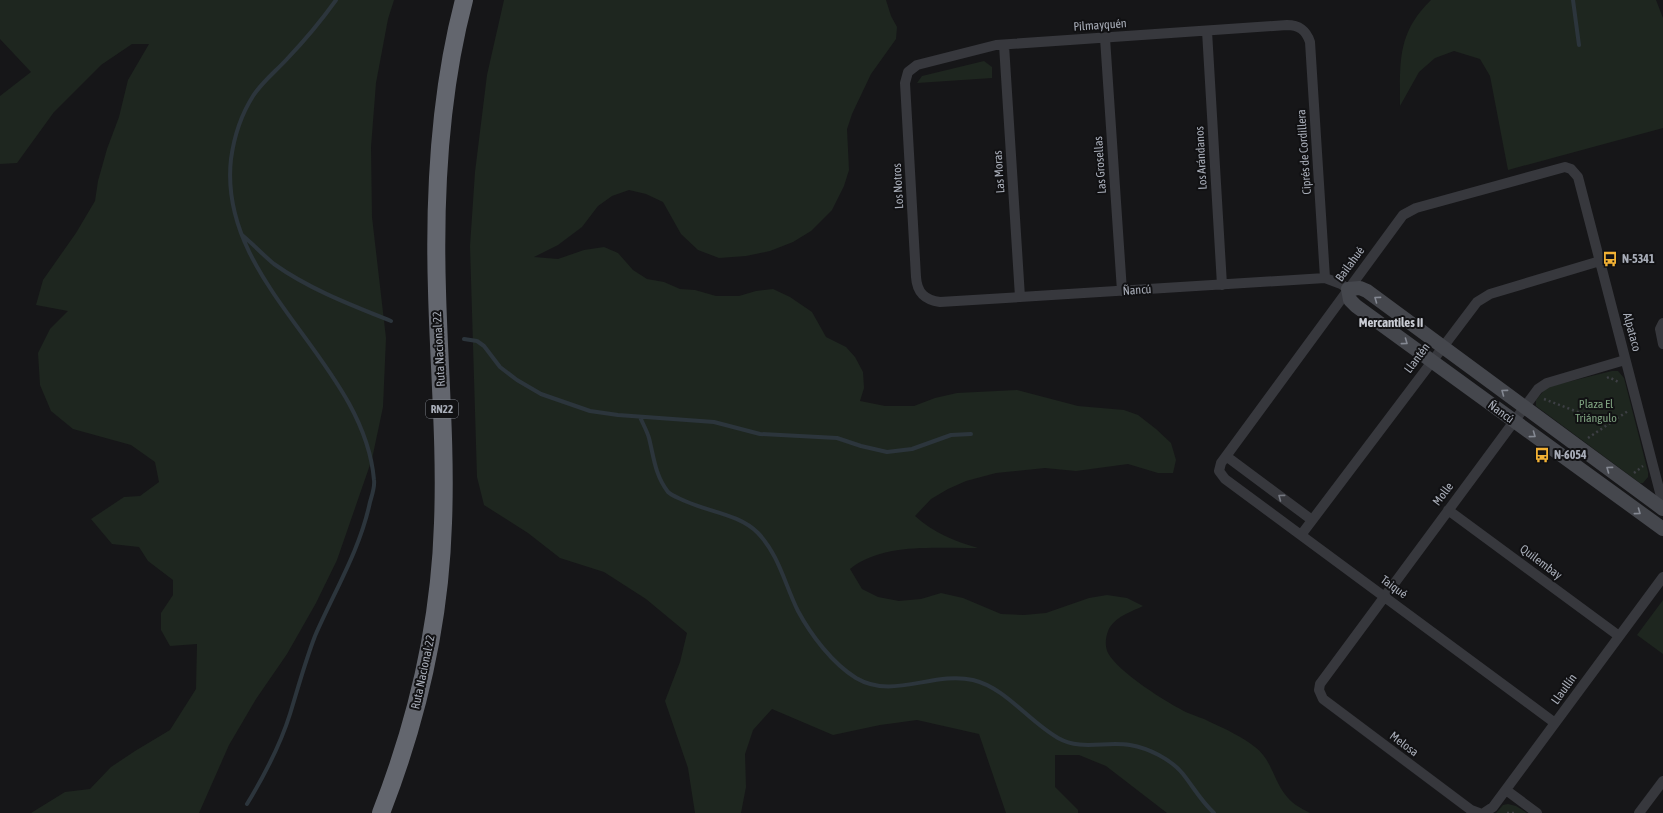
<svg xmlns="http://www.w3.org/2000/svg" width="1663" height="813" viewBox="0 0 1663 813" font-family="'Asap Condensed',sans-serif">
	<style>
		.green { fill: #1e261f }
		.lines { fill: none; stroke-linecap: round; stroke-linejoin: round }
		.stream { stroke: #2c353c; stroke-width: 4 }
		.path { stroke: #3d3f44; stroke-width: 2.5; stroke-dasharray: 2 3; stroke-linecap: butt }
		.street { stroke: #37383d; stroke-width: 10 }
		.secondary { stroke: #45474d; stroke-width: 14 }
		.highway { stroke: #63666e; stroke-width: 18 }
		.oneway { stroke: #858993 }
		.oneway2 { stroke: #757881 }
		.labels { text-anchor: middle; dominant-baseline: central; stroke-width: 4; stroke-linejoin: round; paint-order: stroke }
		.shield { fill: #111113; stroke: #7b7e86; stroke-width: 1 }
		.shield-label { font-size: 11px; font-weight: bold; fill: #a8adb8 }
		.street-label { font-size: 12px; fill: #a8adb8; stroke: #111113 }
		.poi-label { font-size: 12px; font-weight: bold; fill: #a8adb8; stroke: #111113; text-anchor: start }
		.park-label { font-size: 12px; fill: #7fa381; stroke: #111113 }
		.neighbourhood-label { font-size: 13px; font-weight: bold; fill: #c9ccd4; stroke: #111113 }
	</style>
	<rect width="100%" height="100%" fill="#161618"/>
	<path class="green" d="M 0,0 L 394,0 L 388,19 L 376,83 L 371,147 L 372,217 L 386,338 L 383,407 L 372,459 L 337,560 L 316,603 L 287,654 L 256,699 L 229,745 L 199,813 L 31,813 L 65,792 L 90,789 L 111,767 L 135,751 L 170,730 L 196,689 L 197,644 L 170,646 L 161,630 L 161,613 L 173,595 L 173,580 L 148,561 L 139,547 L 112,544 L 91,519 L 124,497 L 140,496 L 159,482 L 155,462 L 131,445 L 73,429 L 51,411 L 40,385 L 38,353 L 50,329 L 68,311 L 36,305 L 43,280 L 76,233 L 95,201 L 98,181 L 107,149 L 119,117 L 128,80 L 149,44 L 132,44 L 101,65 L 54,112 L 17,163 L 0,164 L 0,96 L 31,72 L 0,39 Z
		M 504,0 L 886,0 L 891,16 L 897,27 L 896,39 L 871,74 L 852,114 L 847,129 L 849,170 L 844,186 L 832,210 L 811,231 L 793,242 L 770,251 L 746,256 L 719,258 L 698,250 L 681,234 L 663,202 L 646,194 L 629,190 L 612,196 L 598,206 L 582,227 L 558,245 L 534,257 L 558,259 L 584,250 L 604,247 L 618,253 L 633,270 L 647,279 L 664,282 L 680,289 L 695,290 L 716,296 L 739,296 L 756,291 L 773,289 L 790,297 L 812,312 L 826,337 L 846,347 L 855,357 L 863,372 L 864,388 L 860,401 L 885,406 L 914,406 L 935,398 L 957,393 L 1017,390 L 1078,406 L 1124,410 L 1138,415 L 1156,429 L 1171,443 L 1176,460 L 1173,473 L 1158,473 L 1128,464 L 1076,471 L 1045,468 L 996,473 L 966,481 L 948,489 L 931,499 L 915,516 C 934,533 954,541 978,548 C 936,549 884,542 850,569 L 862,589 L 878,597 L 899,601 L 921,599 L 941,593 L 963,598 L 1001,614 L 1024,615 L 1046,613 L 1089,598 L 1107,595 L 1127,598 L 1143,606 C 1133,611 1117,616 1110,627 C 1106,633 1104,646 1108,653 C 1118,672 1167,703 1188,713 C 1195,716 1203,718 1210,722 C 1226,729 1242,737 1255,747 C 1271,759 1273,778 1284,793 C 1291,803 1300,808 1310,813 L 1167,813 L 1106,766 L 1079,755 L 1055,755 L 1055,787 L 1078,810 L 1078,813 L 1006,813 L 979,734 L 917,720 L 880,725 L 833,735 L 772,709 L 753,730 L 745,754 L 746,787 L 741,813 L 695,813 L 688,768 L 665,701 L 680,662 L 687,633 L 646,599 L 604,572 L 560,558 L 528,533 L 484,505 L 477,477 L 470,246 L 475,172 L 487,75 Z
		M 1431,0 L 1656,0 L 1663,18 L 1663,128 L 1508,170 L 1490,76 L 1480,59 L 1454,51 L 1435,58 L 1419,72 L 1400,106 C 1400,62 1397,33 1431,0 Z
		M 984,61 L 992,67 L 992,78 L 917,83 L 922,76 Z
		M 1612,371 L 1618,371 L 1624,378 L 1648,472 L 1648,477 L 1643,483 L 1640,483 L 1536,406 L 1536,400 L 1547,387 Z
		M 1663,600 L 1663,654 L 1637,635 Z
		M 1508,804 L 1516,806 L 1527,813 L 1496,813 L 1503,805 Z"/>
	<g class="lines">
		<path class="stream" d="M 1573,0 L 1579,45
			M 242,235 C 253,244 263,255 274,264 C 309,289 351,305 391,321
			M 464,339 L 477,341 L 484,346 L 500,367 L 517,380 L 541,394 L 590,411 L 618,415 L 714,422 L 760,434 L 837,438 L 861,446 L 887,452 L 912,449 L 951,435 L 971,434
			M 640,417 C 643,424 647,431 649,438 C 654,458 655,475 668,492 C 672,496 679,498 685,501 C 709,512 739,514 758,533 C 779,555 785,585 798,611 C 811,635 832,663 856,678 C 893,700 933,671 973,680 C 1006,688 1028,721 1058,738 C 1081,751 1105,741 1130,745 C 1148,748 1171,759 1183,774 C 1194,788 1201,801 1214,813
			M 247,804 C 264,776 280,746 290,714 C 298,688 305,662 315,636 C 334,592 360,550 370,502 C 372,495 375,487 374,480 C 364,361 217,284 231,159 C 234,137 241,115 253,96 C 262,82 276,71 287,59 C 305,40 321,21 336,0"/>
		<path class="path" d="M 1607,378 L 1609,377 L 1620,383
			M 1544,399 L 1609,424
			M 1588,438 L 1628,411
			M 1634,473 L 1643,466
			M 1507,813 L 1517,813"/>
		<path class="street" d="M 1207,31 L 1222,285
			M 1105,38 L 1122,291
			M 1004,45 L 1020,297
			M 1325,278 L 1310,42 C 1306,30 1299,25 1287,25 L 996,45 L 917,65 L 908,72 L 905,83 L 916,277 C 917,293 925,300 940,302 L 1325,278 L 1341,284 L 1348,289
			M 1663,323 L 1660,329 L 1663,344
			M 1226,456 L 1312,520
			M 1448,510 L 1619,636
			M 1301,535 L 1477,302 L 1490,294 L 1600,261
			M 1555,723 L 1225,479 L 1219,471 L 1221,463 L 1403,215 L 1416,208 L 1565,167 L 1571,169 L 1578,177 L 1663,504
			M 1506,790 L 1537,813
			M 1479,813 L 1471,810 L 1323,699 L 1319,690 L 1320,684 L 1538,389 L 1547,383 L 1625,360
			M 1484,813 L 1493,807 L 1663,577
			M 1639,813 L 1663,781"/>
		<path class="secondary" d="M 1663,509 L 1367,291 L 1360,288 L 1348,289 L 1350,300 L 1356,306 L 1663,529"/>
		<path class="highway" d="M 381,813 C 417,721 440,622 443,523 C 446,446 439,369 437,291 C 434,194 439,95 464,0"/>
	</g>
	<defs><path id="oneway-chevron" d="M-2-3.5L2.5 0L-2 3.5" fill="none" stroke-width="1.6" stroke-linecap="round" stroke-linejoin="round"/></defs>
	<g class="oneway">
		<use href="#oneway-chevron" transform="translate(1377 299) rotate(-144)"/>
		<use href="#oneway-chevron" transform="translate(1405 342) rotate(36)"/>
		<use href="#oneway-chevron" transform="translate(1504 392) rotate(-144)"/>
		<use href="#oneway-chevron" transform="translate(1533 435) rotate(36)"/>
		<use href="#oneway-chevron" transform="translate(1609 469) rotate(-144)"/>
		<use href="#oneway-chevron" transform="translate(1638 512) rotate(36)"/>
	</g>
	<use class="oneway2" href="#oneway-chevron" transform="translate(1281 497) rotate(-143)"/>
	<defs>
		<g id="bus-bare" transform="scale(1.2)"><path d="M-5-6H5V4H4V6H2V4H-2V6H-4V4H-5ZM-3.5-4V0h7V-4ZM-3.5 1.2v1.5H-2V1.2ZM2 1.2v1.5H3.5V1.2Z" fill="#f2b134" stroke="#111113" stroke-width="2.5" paint-order="stroke"/></g>
	</defs>
	<g fill-rule="evenodd">
		<use href="#bus-bare" x="1610" y="259"/>
		<use href="#bus-bare" x="1542" y="455"/>
	</g>
	<g class="labels">
		<rect class="shield" x="426" y="400" width="32" height="18" rx="3"/>
		<g class="shield-label">
			<text x="442" y="409">RN22</text>
		</g>
		<g class="street-label">
			<text transform="translate(1100 25) rotate(-4)">Pilmayquén</text>
			<text transform="translate(1304 152) rotate(-94)">Ciprés de Cordillera</text>
			<text transform="translate(1201 158) rotate(-93)">Los Arándanos</text>
			<text transform="translate(1100 165) rotate(-94)">Las Grosellas</text>
			<text transform="translate(999 172) rotate(-94)">Las Moras</text>
			<text transform="translate(898 186) rotate(-93)">Los Notros</text>
			<text transform="translate(1350 264) rotate(-54)">Bailahué</text>
			<text transform="translate(1137 290) rotate(-4)">Ñancú</text>
			<text transform="translate(1632 332) rotate(75)">Alpataco</text>
			<text transform="translate(439 349) rotate(-93)">Ruta Nacional 22</text>
			<text transform="translate(1417 358) rotate(-53)">Llantén</text>
			<text transform="translate(1501 412) rotate(36)">Ñancú</text>
			<text transform="translate(1443 494) rotate(-53)">Molle</text>
			<text transform="translate(1541 562) rotate(37)">Quilembay</text>
			<text transform="translate(1394 587) rotate(36)">Taiqué</text>
			<text transform="translate(423 672) rotate(-78)">Ruta Nacional 22</text>
			<text transform="translate(1564 689) rotate(-54)">Llaullín</text>
			<text transform="translate(1404 744) rotate(37)">Melosa</text>
		</g>
		<g class="poi-label">
			<text x="1622" y="259">N-5341</text>
			<text x="1554" y="455">N-6054</text>
		</g>
		<g class="park-label">
			<text x="1596" y="404">Plaza El<tspan x="1596" dy="14">Triángulo</tspan></text>
		</g>
		<g class="neighbourhood-label">
			<text x="1391" y="322">Mercantiles II</text>
		</g>
	</g>
</svg>
